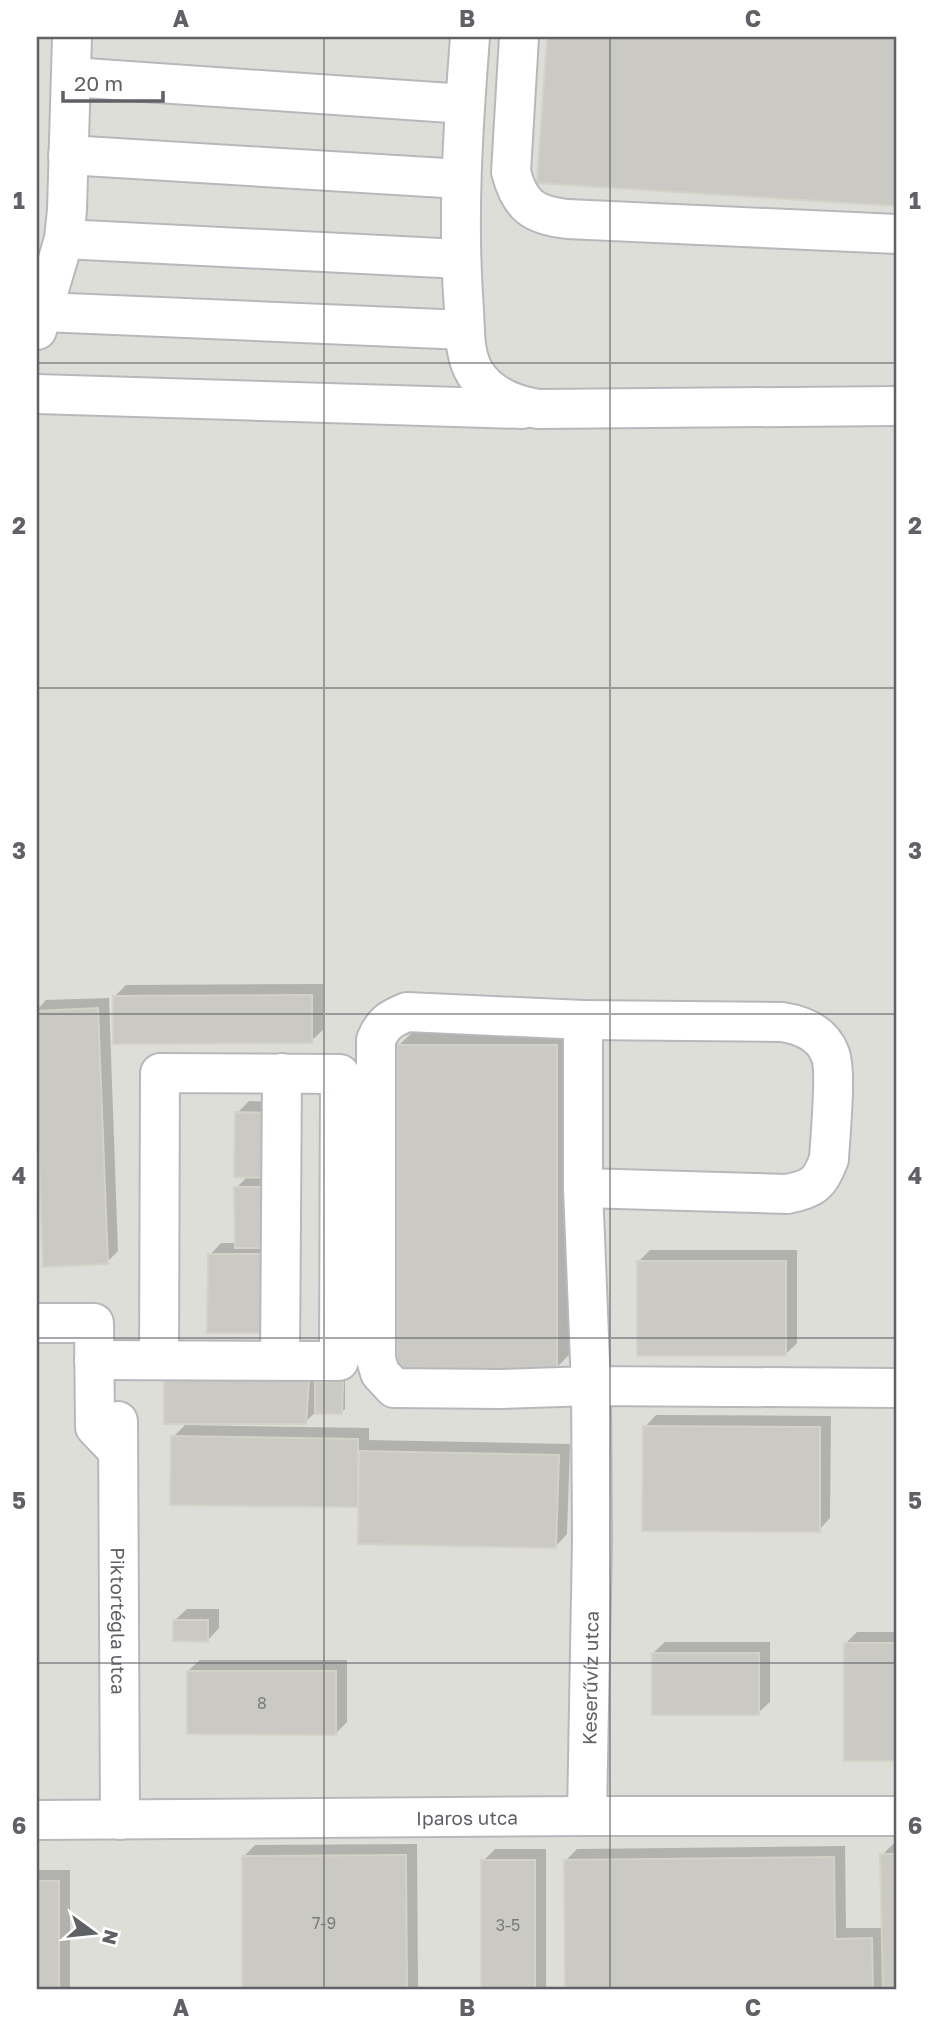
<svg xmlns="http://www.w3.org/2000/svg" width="934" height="2027" viewBox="0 0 934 2027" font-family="'Golos Text',sans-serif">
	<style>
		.industrial { fill: #deded9 }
		.shadow { fill: #0003 }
		.building { fill: #cbc9c4; stroke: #d4d2c6; stroke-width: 2 }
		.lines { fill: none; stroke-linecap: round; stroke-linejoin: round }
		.minor-casing { stroke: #b7b8bc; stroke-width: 42 }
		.minor { stroke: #fff; stroke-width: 38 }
		.grid { fill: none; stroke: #5f6166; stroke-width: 2; stroke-opacity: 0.55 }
		.labels { text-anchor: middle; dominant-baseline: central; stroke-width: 5; stroke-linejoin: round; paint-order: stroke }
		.number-label { font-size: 16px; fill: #7a7b7e }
		.street-label { font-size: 19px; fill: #5f6166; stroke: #fff }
		.neatline { fill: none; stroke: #5f6166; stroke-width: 2.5 }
		.grid-label { font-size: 23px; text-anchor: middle; font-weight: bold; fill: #5f6166 }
	</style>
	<rect width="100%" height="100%" fill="#efefe7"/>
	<path class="industrial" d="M 37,37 L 897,37 L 897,1990 L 37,1990 Z"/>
	<path class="shadow" d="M 548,37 L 897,37 L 897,204 L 539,181 Z
		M 323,984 L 323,1030 L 311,1041 L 115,996 L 126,985 Z
		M 109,998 L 118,1251 L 107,1262 L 44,1265 L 37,1064 L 37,1010 L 46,1000 Z
		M 414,1031 L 571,1031 L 571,1353 L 556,1368 L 399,1045 Z
		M 249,1101 L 281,1102 L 278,1320 L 210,1255 L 221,1243 L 236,1243 L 236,1188 L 248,1176 L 237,1113 Z
		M 650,1250 L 797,1250 L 797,1343 L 785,1355 L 638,1262 Z
		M 166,1378 L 345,1379 L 345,1409 L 341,1412 L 316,1412 L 305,1422 Z
		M 656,1415 L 831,1416 L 830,1518 L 819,1530 L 645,1427 Z
		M 185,1425 L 369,1428 L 369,1440 L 570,1444 L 567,1534 L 556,1546 L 360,1505 L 172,1503 L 173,1437 Z
		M 187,1609 L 219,1609 L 219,1628 L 208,1640 L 175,1620 Z
		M 857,1632 L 897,1632 L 897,1759 L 845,1759 L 845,1644 Z
		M 665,1642 L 770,1642 L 770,1702 L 758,1713 L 653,1653 Z
		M 200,1660 L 347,1660 L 347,1722 L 336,1733 L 188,1671 Z
		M 897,1843 L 897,1990 L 567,1990 L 566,1860 L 577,1849 L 845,1846 L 846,1928 L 883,1928 L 882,1855 L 893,1844 Z
		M 417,1844 L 418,1990 L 244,1990 L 243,1857 L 255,1845 Z
		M 495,1849 L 546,1849 L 546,1990 L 483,1990 L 483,1861 Z
		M 37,1870 L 70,1870 L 70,1990 L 37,1990 Z"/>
	<path class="building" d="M 547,37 L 897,37 L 897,206 L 537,183 Z
		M 312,995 L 312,1043 L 113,1044 L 113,996 Z
		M 98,1008 L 108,1264 L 43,1267 L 37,1110 L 37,1011 Z
		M 397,1045 L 557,1045 L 557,1370 L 397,1370 Z
		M 235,1112 L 270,1113 L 269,1178 L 234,1177 Z
		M 234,1187 L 266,1187 L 267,1248 L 235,1248 Z
		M 208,1254 L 267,1254 L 267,1333 L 207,1333 Z
		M 637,1261 L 786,1261 L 786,1356 L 637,1356 Z
		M 164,1377 L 309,1380 L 306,1424 L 164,1424 Z
		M 315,1382 L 343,1382 L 342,1414 L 315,1414 Z
		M 643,1426 L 820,1427 L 820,1532 L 642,1531 Z
		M 171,1436 L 358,1439 L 358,1507 L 170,1505 Z
		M 359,1451 L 559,1455 L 556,1548 L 358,1544 Z
		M 173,1620 L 208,1620 L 208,1642 L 173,1641 Z
		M 844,1643 L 897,1643 L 897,1761 L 844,1761 Z
		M 652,1653 L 759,1653 L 759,1715 L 652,1715 Z
		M 187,1671 L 336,1671 L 336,1735 L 187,1734 Z
		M 880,1854 L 897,1854 L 897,1990 L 883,1990 Z
		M 406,1855 L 407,1990 L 242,1990 L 242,1856 Z
		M 834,1857 L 835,1939 L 872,1938 L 873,1990 L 565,1990 L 564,1860 Z
		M 481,1860 L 535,1860 L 535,1990 L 481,1990 Z
		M 37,1881 L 59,1881 L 59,1990 L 37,1990 Z"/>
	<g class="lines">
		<g class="minor-casing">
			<g id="minor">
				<path d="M 470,37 C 463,128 457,219 464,310 C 465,330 464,356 475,373 C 489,396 514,405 538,409 L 897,406"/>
				<path d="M 519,37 L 511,172 C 520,206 533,215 567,219 L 897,234"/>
				<path d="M 71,77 L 465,104"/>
				<path d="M 68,155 L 461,179"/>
				<path d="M 64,239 L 460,259"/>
				<path d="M 43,312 L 465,330"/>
				<path d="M 37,330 L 64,239 L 67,210 L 72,37"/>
				<path d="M 37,394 L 522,409"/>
				<path d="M 583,1020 L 782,1022 C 802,1025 822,1033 830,1054 C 837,1070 830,1138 829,1159 C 820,1184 813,1189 787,1194 L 583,1188"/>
				<path d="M 37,1323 L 94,1323 L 95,1427 L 118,1451"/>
				<path d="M 94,1360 L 339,1361 L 340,1074 L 160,1073 L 159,1359"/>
				<path d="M 280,1360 L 282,1073"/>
				<path id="s1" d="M 118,1421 L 120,1820"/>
				<path id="s2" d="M 587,1816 L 592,1540 L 591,1386 L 583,1188 L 583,1020 L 407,1012 C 390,1019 383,1023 376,1040 L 376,1359 L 380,1373 L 394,1388 L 500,1389 L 591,1386 L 897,1388"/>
				<path id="s3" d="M 37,1820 L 587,1816 L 897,1816"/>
			</g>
		</g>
		<use href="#minor" class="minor"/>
	</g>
	<path class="grid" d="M 324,37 L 324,1990M 610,37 L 610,1990M 37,363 L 897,363M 37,688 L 897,688M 37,1014 L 897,1014M 37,1338 L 897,1338M 37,1663 L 897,1663"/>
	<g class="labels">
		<g class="number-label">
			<text x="262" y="1703">8</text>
			<text x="324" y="1923">7-9</text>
			<text x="508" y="1925">3-5</text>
		</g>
		<g class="street-label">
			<text stroke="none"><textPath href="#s1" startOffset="200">Piktortégla utca</textPath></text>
			<text stroke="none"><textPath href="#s2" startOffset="138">Keserűvíz utca</textPath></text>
			<text stroke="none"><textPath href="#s3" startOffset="430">Iparos utca</textPath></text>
		</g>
	</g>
	<rect width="934" height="2027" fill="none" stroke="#ffffff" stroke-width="77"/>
	<g transform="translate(94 1933) rotate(105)" stroke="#ffffff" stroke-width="5" paint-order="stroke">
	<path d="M0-5L12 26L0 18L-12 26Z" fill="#5f6166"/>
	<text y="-10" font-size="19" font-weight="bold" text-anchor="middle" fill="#5f6166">N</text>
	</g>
	<path d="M63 91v10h100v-10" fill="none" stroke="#5f6166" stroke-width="3.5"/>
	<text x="74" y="91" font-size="21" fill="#5f6166" stroke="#ffffff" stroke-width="5" paint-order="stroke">20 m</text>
	<rect x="38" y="38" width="857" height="1950" class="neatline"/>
	<g class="grid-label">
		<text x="181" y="27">A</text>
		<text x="467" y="27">B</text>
		<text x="753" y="27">C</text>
		<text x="19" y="209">1</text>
		<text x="915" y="209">1</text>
		<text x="19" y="534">2</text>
		<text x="915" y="534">2</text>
		<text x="19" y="859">3</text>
		<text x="915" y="859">3</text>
		<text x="19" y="1184">4</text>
		<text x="915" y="1184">4</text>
		<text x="19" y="1509">5</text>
		<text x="915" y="1509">5</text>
		<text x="19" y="1834">6</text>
		<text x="915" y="1834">6</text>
		<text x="181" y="2016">A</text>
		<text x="467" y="2016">B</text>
		<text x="753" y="2016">C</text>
	</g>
</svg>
